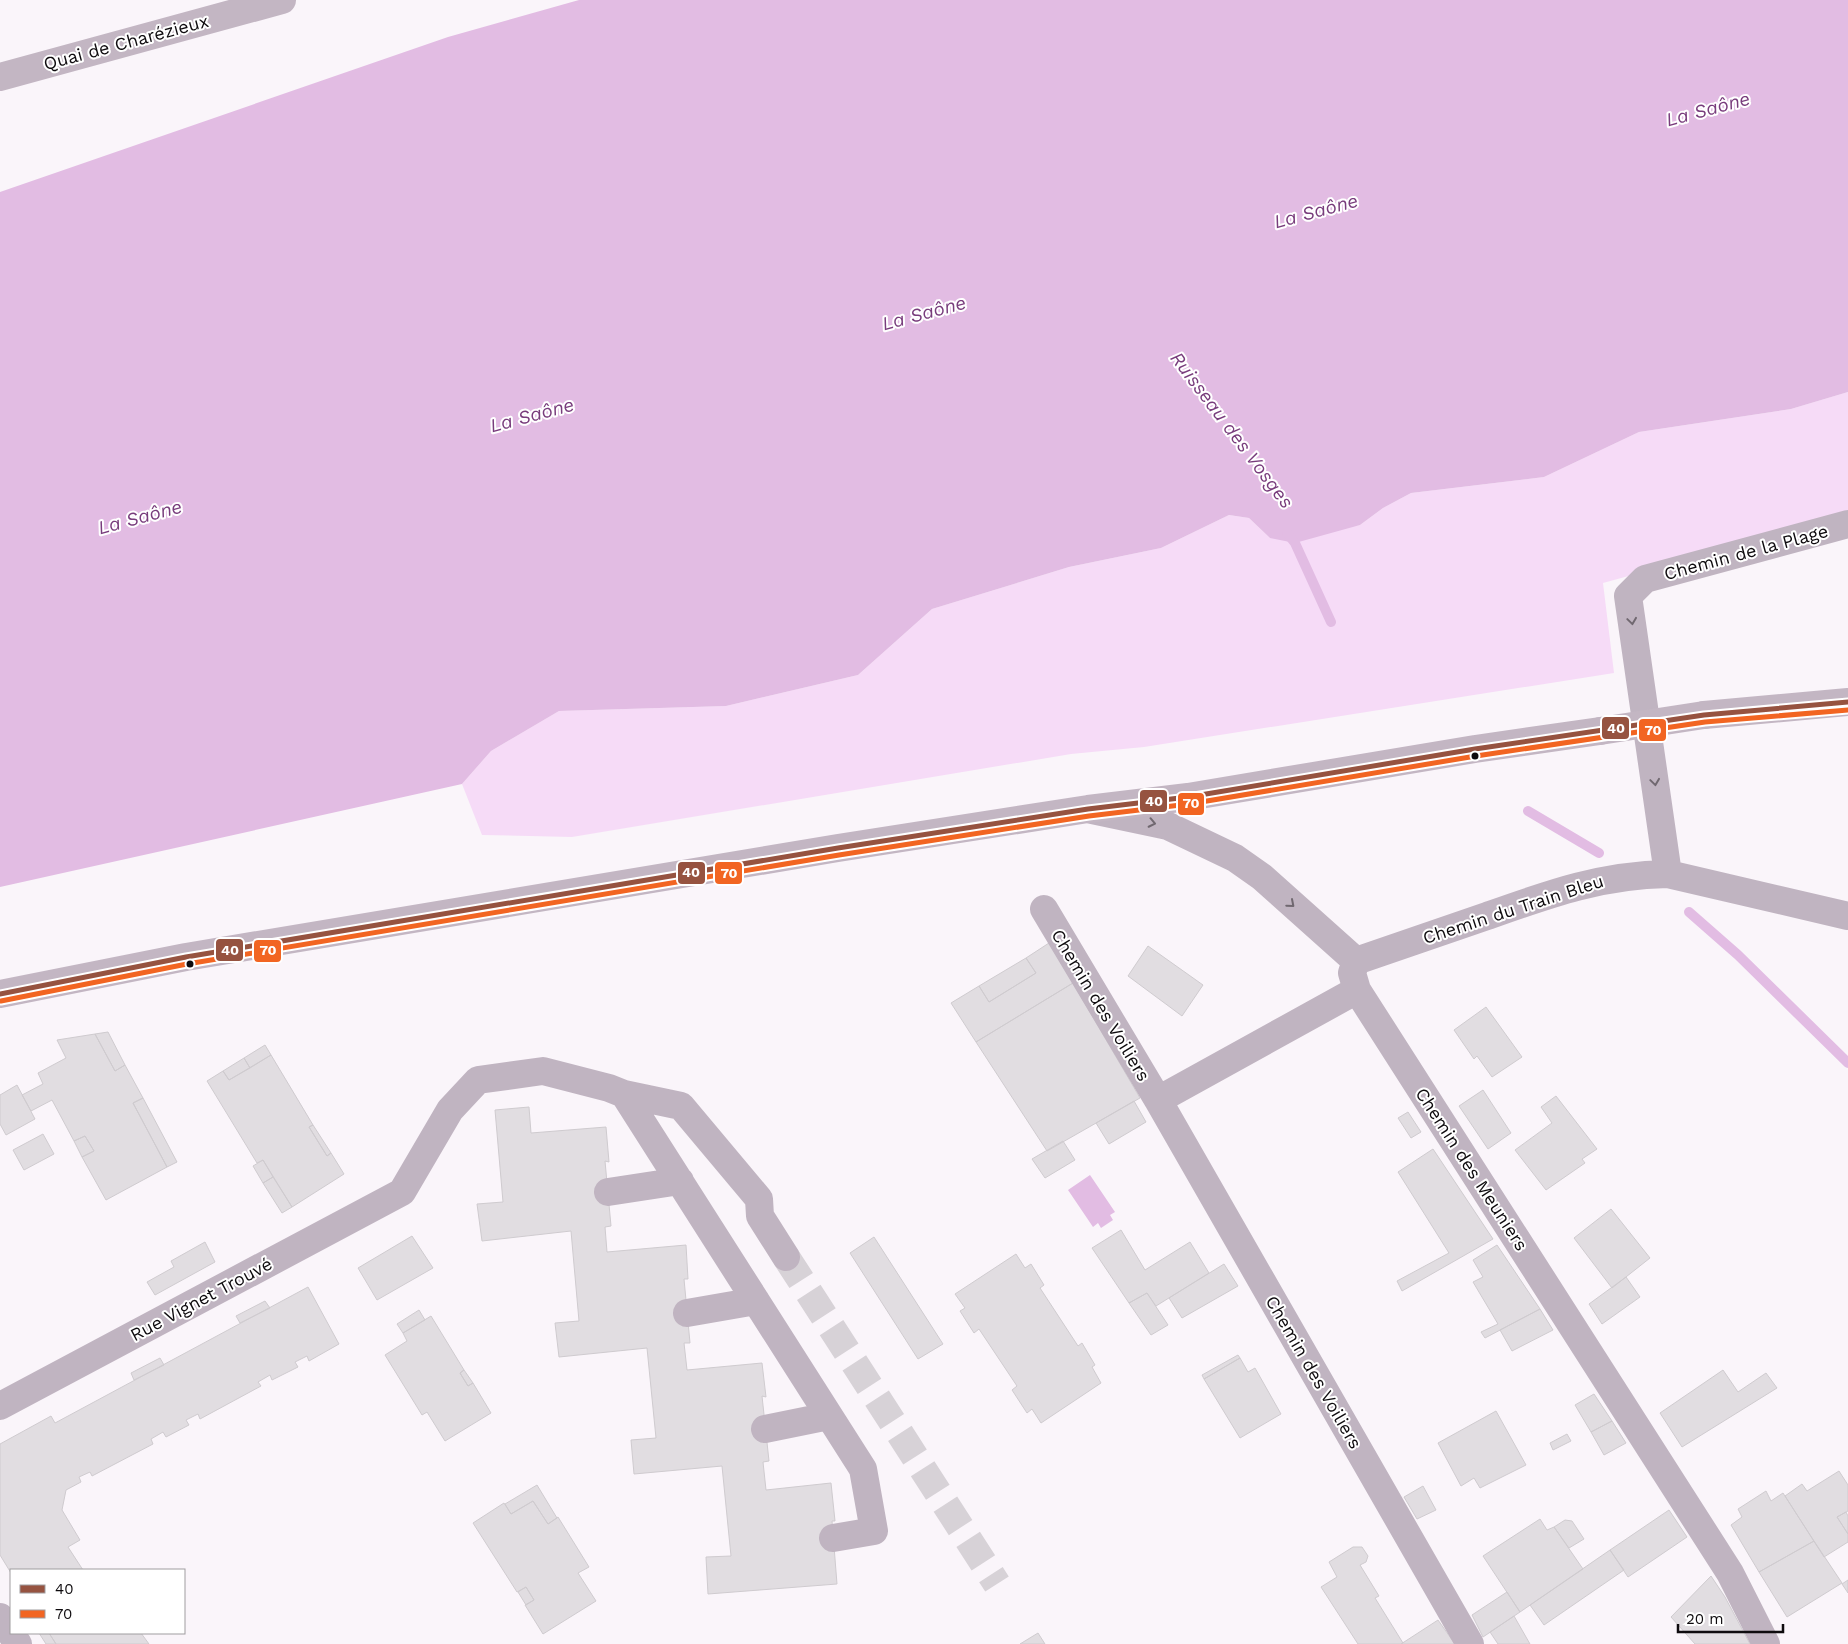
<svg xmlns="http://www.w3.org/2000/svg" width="1848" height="1644" viewBox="0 0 1848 1644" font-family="'Work Sans',sans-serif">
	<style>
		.green { fill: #f6dbf7 }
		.water { fill: #e2bce3 }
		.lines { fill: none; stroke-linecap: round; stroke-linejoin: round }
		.stream { stroke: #e2bce3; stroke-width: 10 }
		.building { fill: #e1dde1; stroke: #cfcbcf }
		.minor-tunnel { stroke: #d7d2d7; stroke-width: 28; stroke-dasharray: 28 14; stroke-linecap: butt }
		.minor { stroke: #c0b4c1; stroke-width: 28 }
		.major { stroke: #c3b6c3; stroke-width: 28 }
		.major-bridge { stroke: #c3b6c3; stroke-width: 28 }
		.bus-1-casing { stroke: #fff; stroke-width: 9 }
		.bus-2-casing { stroke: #fff; stroke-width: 9 }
		.bus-1 { stroke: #965340; stroke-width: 5 }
		.bus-2 { stroke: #f26522; stroke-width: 5 }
		.oneway { stroke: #706870 }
		.bus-dot { fill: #0e0b0e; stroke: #fff; stroke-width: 2 }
		.labels { text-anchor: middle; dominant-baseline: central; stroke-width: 4; stroke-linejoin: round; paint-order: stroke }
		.street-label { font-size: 18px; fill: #0e0b0e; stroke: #fff }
		.water-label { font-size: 19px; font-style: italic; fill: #783c7c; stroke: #fff }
		.line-badge { stroke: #fff; stroke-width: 2 }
		.badge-label { font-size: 14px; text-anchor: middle; font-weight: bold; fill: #fff }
	</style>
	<rect width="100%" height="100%" fill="#faf5fa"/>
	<path class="green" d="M 1848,392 L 1848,516 L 1603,583 L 1614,673 L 1144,747 L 1071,754 L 572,837 L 482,835 L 462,784 L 491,751 L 559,711 L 726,706 L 858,675 L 932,609 L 1069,567 L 1161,548 L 1229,515 L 1249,518 L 1270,538 L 1360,525 L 1383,508 L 1411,493 L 1544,477 L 1639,432 L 1791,409 Z"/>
	<path class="water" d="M 579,0 L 1848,0 L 1848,392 L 1791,409 L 1639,432 L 1544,477 L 1411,493 L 1383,508 L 1360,525 L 1295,543 L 1270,538 L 1249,518 L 1229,515 L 1161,548 L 1069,567 L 932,609 L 858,675 L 726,706 L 559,711 L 491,751 L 462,784 L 0,887 L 0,192 L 448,37 Z
		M 1090,1175 L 1115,1212 L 1110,1215 L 1113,1220 L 1101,1228 L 1098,1223 L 1093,1227 L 1068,1190 Z"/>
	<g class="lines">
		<path class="stream" d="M 1287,533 L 1295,543 L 1331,622
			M 1528,811 L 1599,853
			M 1689,912 L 1738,955 L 1848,1063"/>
	</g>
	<path class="building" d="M 1049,943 L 1073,983 L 976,1042 L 951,1003 L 979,986 L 989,1002 L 1036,973 L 1026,958 Z
		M 1148,946 L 1203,985 L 1182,1016 L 1128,976 Z
		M 1026,958 L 1036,973 L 989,1002 L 979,986 Z
		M 1073,983 L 1140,1098 L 1047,1151 L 976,1042 Z
		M 1486,1007 L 1522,1057 L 1492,1077 L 1477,1056 L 1474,1059 L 1454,1030 Z
		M 108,1032 L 125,1065 L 115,1071 L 95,1034 Z
		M 95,1034 L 115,1071 L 125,1065 L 143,1098 L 133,1103 L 167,1167 L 106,1200 L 82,1157 L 94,1151 L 85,1136 L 74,1141 L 52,1100 L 31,1111 L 22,1095 L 43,1084 L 38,1073 L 66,1058 L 57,1040 Z
		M 265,1045 L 271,1055 L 250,1068 L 244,1058 Z
		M 271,1055 L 313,1125 L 309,1127 L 327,1156 L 331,1153 L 344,1174 L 292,1207 L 263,1160 L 257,1163 L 207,1081 L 223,1071 L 229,1080 Z
		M 244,1058 L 250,1068 L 229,1080 L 223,1071 Z
		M 17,1085 L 35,1119 L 6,1135 L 0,1124 L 0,1095 Z
		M 1483,1090 L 1511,1133 L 1488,1149 L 1459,1106 Z
		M 1556,1096 L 1597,1149 L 1582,1159 L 1585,1163 L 1546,1190 L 1515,1150 L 1552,1123 L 1541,1107 Z
		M 143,1098 L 177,1162 L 167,1167 L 133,1103 Z
		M 1134,1101 L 1146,1122 L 1109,1144 L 1096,1123 Z
		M 529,1107 L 531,1133 L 606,1127 L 609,1162 L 605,1161 L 611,1226 L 605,1227 L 607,1252 L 686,1245 L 688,1279 L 684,1279 L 690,1343 L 684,1343 L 687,1370 L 762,1363 L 766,1397 L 762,1396 L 769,1461 L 763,1462 L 766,1490 L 831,1483 L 835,1521 L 832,1521 L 837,1584 L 708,1594 L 706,1557 L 731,1556 L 722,1466 L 634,1474 L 631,1440 L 656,1438 L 647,1348 L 559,1357 L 555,1323 L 579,1321 L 571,1231 L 482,1241 L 477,1204 L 503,1202 L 495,1110 Z
		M 1408,1112 L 1421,1132 L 1411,1138 L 1398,1118 Z
		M 313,1125 L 331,1153 L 327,1156 L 309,1127 Z
		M 43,1134 L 54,1154 L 24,1170 L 13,1150 Z
		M 85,1136 L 94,1151 L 82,1157 L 74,1141 Z
		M 1063,1141 L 1075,1160 L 1045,1178 L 1032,1159 Z
		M 1433,1149 L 1493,1239 L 1402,1291 L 1397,1281 L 1449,1253 L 1398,1172 Z
		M 263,1160 L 273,1177 L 263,1183 L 253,1166 Z
		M 273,1177 L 292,1207 L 282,1213 L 263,1183 Z
		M 1611,1209 L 1650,1258 L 1612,1288 L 1574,1238 Z
		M 1121,1230 L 1145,1270 L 1190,1242 L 1209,1273 L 1156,1306 L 1147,1293 L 1129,1303 L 1092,1248 Z
		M 412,1236 L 433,1268 L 377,1300 L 358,1268 Z
		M 874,1237 L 943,1344 L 918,1359 L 850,1253 Z
		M 205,1242 L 215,1262 L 155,1295 L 147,1282 L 174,1267 L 171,1261 Z
		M 1497,1245 L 1540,1309 L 1485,1338 L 1481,1332 L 1498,1324 L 1473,1282 L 1483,1277 L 1473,1260 Z
		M 1016,1254 L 1025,1268 L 1031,1264 L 1044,1285 L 1040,1288 L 1078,1346 L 1082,1343 L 1095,1365 L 1092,1367 L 1101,1383 L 1041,1423 L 1032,1409 L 1027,1413 L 1012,1390 L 1017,1386 L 979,1329 L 974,1333 L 960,1311 L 965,1308 L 955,1294 Z
		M 1224,1264 L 1238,1286 L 1182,1318 L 1169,1298 Z
		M 1626,1277 L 1640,1297 L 1602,1324 L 1589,1304 Z
		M 308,1287 L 339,1344 L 309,1361 L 307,1356 L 295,1362 L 298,1367 L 272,1380 L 270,1375 L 258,1382 L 261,1386 L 200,1419 L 198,1414 L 186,1420 L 189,1425 L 166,1437 L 163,1432 L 151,1439 L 153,1444 L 92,1476 L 90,1472 L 79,1477 L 81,1482 L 66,1490 L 62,1510 L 80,1540 L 68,1547 L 83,1570 L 11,1570 L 11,1573 L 0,1555 L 0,1444 L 51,1416 L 55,1423 Z
		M 1147,1293 L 1168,1325 L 1151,1335 L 1129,1303 Z
		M 265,1301 L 270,1308 L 240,1323 L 236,1316 Z
		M 1540,1309 L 1553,1330 L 1512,1351 L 1500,1330 Z
		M 419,1310 L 425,1320 L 403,1333 L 397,1324 Z
		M 431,1316 L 464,1370 L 460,1373 L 468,1386 L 473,1383 L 491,1413 L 445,1441 L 427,1412 L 422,1415 L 385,1355 L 407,1341 L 403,1333 Z
		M 1238,1355 L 1240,1358 L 1204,1379 L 1202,1375 Z
		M 160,1358 L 164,1365 L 134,1380 L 131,1373 Z
		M 1240,1358 L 1248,1372 L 1255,1368 L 1281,1414 L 1240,1438 L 1204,1379 Z
		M 464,1370 L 473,1383 L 468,1386 L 460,1373 Z
		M 1723,1370 L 1738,1392 L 1766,1373 L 1777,1388 L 1682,1447 L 1660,1413 Z
		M 1594,1394 L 1612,1421 L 1591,1432 L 1575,1405 Z
		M 1496,1411 L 1526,1465 L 1480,1488 L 1474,1478 L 1461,1486 L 1438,1443 Z
		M 1612,1421 L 1626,1443 L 1604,1455 L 1591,1432 Z
		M 1567,1434 L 1571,1441 L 1553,1450 L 1550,1443 Z
		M 1839,1471 L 1848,1485 L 1848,1511 L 1837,1517 L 1848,1534 L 1848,1542 L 1824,1557 L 1785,1496 L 1802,1484 L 1807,1491 Z
		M 537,1485 L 557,1518 L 548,1524 L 533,1501 L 511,1514 L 505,1504 Z
		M 1423,1486 L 1436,1510 L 1417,1519 L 1404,1497 Z
		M 1766,1491 L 1771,1501 L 1783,1493 L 1814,1541 L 1759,1572 L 1731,1525 L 1742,1517 L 1738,1509 Z
		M 533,1501 L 548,1524 L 558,1517 L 589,1567 L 578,1573 L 596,1601 L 543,1634 L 525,1605 L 534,1600 L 526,1587 L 517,1592 L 473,1523 L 504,1503 L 511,1514 Z
		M 1669,1510 L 1687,1537 L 1628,1577 L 1610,1550 Z
		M 1846,1512 L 1848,1516 L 1848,1534 L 1837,1517 Z
		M 1540,1519 L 1547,1530 L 1554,1527 L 1583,1569 L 1520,1612 L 1483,1556 Z
		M 1565,1520 L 1572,1521 L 1584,1539 L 1569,1548 L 1554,1527 Z
		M 1814,1541 L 1842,1583 L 1787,1617 L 1759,1572 Z
		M 1353,1547 L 1362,1547 L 1368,1556 L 1366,1562 L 1360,1565 L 1379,1596 L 1375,1598 L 1403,1643 L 1401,1644 L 1358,1644 L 1321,1587 L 1337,1577 L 1329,1562 Z
		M 1610,1550 L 1624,1570 L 1544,1625 L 1530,1605 Z
		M 1711,1576 L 1725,1597 L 1750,1644 L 1695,1644 L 1671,1617 Z
		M 1848,1580 L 1848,1593 L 1842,1584 Z
		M 526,1587 L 534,1600 L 526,1605 L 518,1592 Z
		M 1507,1592 L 1520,1612 L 1483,1637 L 1472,1615 Z
		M 1514,1616 L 1530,1644 L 1498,1644 L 1490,1632 Z
		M 1438,1620 L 1455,1644 L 1401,1644 Z
		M 39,1633 L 49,1633 L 56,1644 L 46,1644 Z
		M 49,1633 L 141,1633 L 149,1644 L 56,1644 Z
		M 1038,1633 L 1045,1644 L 1020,1644 Z"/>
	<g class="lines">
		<path class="minor-tunnel" d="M 786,1257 L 997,1584"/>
		<path class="minor" d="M 1092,810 L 1168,826 L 1235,858 L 1262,877 L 1356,961
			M 1668,874 L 1628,596 L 1645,579 L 1848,524
			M 1044,909 L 1158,1100
			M 1356,961 L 1352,973 L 1357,990 L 1730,1573 L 1766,1644
			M 1356,961 C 1400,946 1443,931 1487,916 C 1549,894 1601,875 1668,874 L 1848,916
			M 1357,990 L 1158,1100 L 1470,1644
			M 624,1094 L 863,1469 L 874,1531 L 833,1538
			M 608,1192 L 680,1181
			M 687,1313 L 756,1301
			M 0,1406 L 402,1192 L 450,1110 L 478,1080 L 543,1071 L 609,1088 L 624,1094 L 681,1106 L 759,1199 L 760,1216 L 786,1257
			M 765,1429 L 829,1416
			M 0,1617 L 18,1644"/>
		<path class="major" d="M 0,77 L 282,0
			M 1704,715 L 1848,702
			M 0,994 L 186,957 L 838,848 L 1088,809 L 1188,797 L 1475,749 L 1600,731"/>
		<path class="major-bridge" d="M 1600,731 L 1704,715"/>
		<g class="bus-1-casing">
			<path id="bus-1" d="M 0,994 L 186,957 L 838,848 L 1088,809 L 1188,797 L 1475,749 L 1704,715 L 1848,702"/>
		</g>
		<g class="bus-2-casing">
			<path id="bus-2" d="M 1,1001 L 187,964 L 839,855 L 1089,816 L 1189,804 L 1476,756 L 1705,722 L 1848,710"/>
		</g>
		<use href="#bus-1" class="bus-1"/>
		<use href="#bus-2" class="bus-2"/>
	</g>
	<defs><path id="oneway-chevron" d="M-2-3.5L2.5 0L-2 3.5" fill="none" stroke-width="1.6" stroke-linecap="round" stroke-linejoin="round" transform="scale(1.25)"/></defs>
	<g class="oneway">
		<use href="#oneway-chevron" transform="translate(1632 621) rotate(82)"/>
		<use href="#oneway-chevron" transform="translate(1655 782) rotate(82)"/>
		<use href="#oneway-chevron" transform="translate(1152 823) rotate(12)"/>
		<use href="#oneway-chevron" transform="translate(1291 904) rotate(41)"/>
	</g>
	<g class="bus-dot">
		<circle cx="1475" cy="756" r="4.5"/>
		<circle cx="190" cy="964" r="4.5"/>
	</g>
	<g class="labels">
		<g class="street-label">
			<text transform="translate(126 42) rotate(-15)">Quai de Charézieux</text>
			<text transform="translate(1746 552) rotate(-15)">Chemin de la Plage</text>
			<text transform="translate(1513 909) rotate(-18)">Chemin du Train Bleu</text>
			<text transform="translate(1101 1005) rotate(59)">Chemin des Voiliers</text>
			<text transform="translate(1472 1169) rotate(57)">Chemin des Meuniers</text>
			<text transform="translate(201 1299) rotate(-28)">Rue Vignet Trouvé</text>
			<text transform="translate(1314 1372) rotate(60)">Chemin des Voiliers</text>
		</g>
		<g class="water-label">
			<text transform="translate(1708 109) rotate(-15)">La Saône</text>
			<text transform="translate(1316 211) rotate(-15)">La Saône</text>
			<text transform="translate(924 313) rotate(-15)">La Saône</text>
			<text transform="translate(532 415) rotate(-15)">La Saône</text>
			<text transform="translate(1232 430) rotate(53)">Ruisseau des Vosges</text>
			<text transform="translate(140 517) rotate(-15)">La Saône</text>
		</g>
	</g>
	<g class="line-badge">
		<rect x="1601" y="716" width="29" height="24" rx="5" fill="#965340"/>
		<rect x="1638" y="718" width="29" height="24" rx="5" fill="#f26522"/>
		<rect x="1139" y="789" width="29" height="24" rx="5" fill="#965340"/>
		<rect x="1177" y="792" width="28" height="24" rx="5" fill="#f26522"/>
		<rect x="677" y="861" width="29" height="24" rx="5" fill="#965340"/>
		<rect x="714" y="861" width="29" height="24" rx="5" fill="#f26522"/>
		<rect x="215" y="938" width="29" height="24" rx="5" fill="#965340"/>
		<rect x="253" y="939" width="29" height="24" rx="5" fill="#f26522"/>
	</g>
	<g class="badge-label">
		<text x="1616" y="733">40</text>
		<text x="1653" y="735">70</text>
		<text x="1154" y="806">40</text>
		<text x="1191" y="808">70</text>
		<text x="691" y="877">40</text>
		<text x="729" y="878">70</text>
		<text x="230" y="955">40</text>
		<text x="268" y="955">70</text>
	</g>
	<rect x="10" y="1569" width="175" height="65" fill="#ffffff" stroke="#9f9d9f"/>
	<rect x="20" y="1585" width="25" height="8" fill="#965340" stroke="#9f9d9f"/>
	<text x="55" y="1594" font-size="15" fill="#0e0b0e">40</text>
	<rect x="20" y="1610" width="25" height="8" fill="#f26522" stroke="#9f9d9f"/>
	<text x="55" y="1619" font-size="15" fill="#0e0b0e">70</text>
	<path d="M1678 1624v8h105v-8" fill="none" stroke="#0e0b0e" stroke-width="2.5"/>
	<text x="1686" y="1624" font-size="15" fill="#0e0b0e" stroke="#ffffff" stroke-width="4" paint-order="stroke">20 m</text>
</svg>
